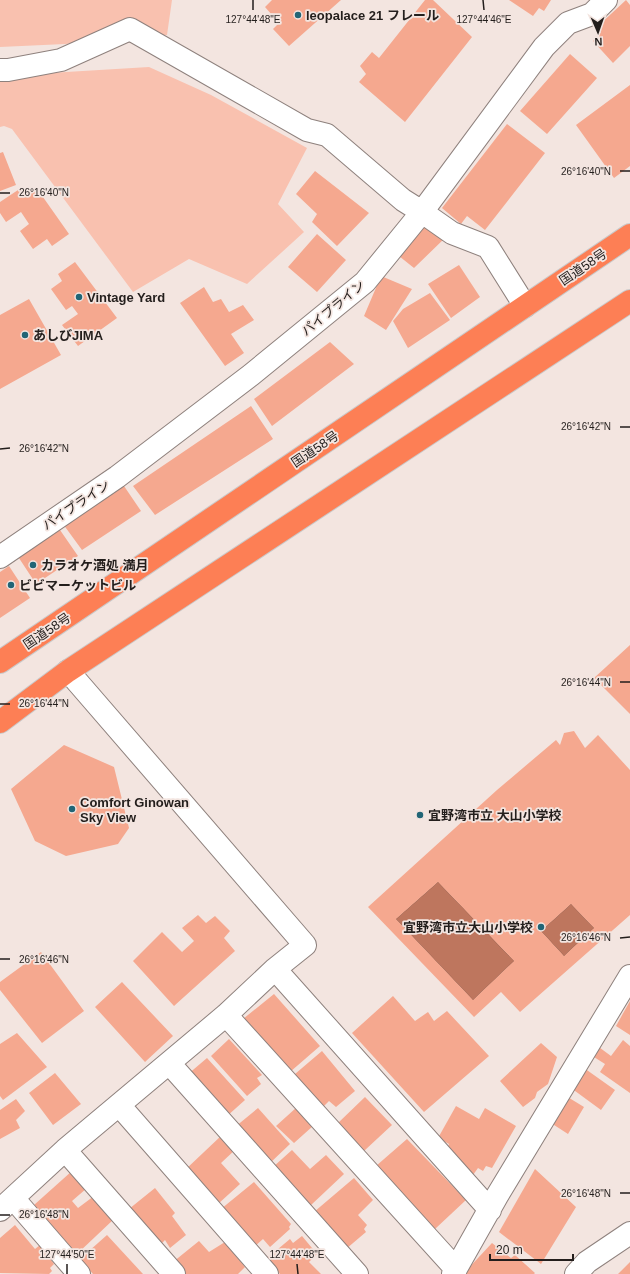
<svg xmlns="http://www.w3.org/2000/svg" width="630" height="1274" viewBox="0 0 630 1274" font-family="Helvetica,'Noto Sans JP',sans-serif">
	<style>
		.green { fill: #f9c1af }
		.water { fill: #be765e; stroke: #905c4a }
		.building { fill: #f5a88f; fill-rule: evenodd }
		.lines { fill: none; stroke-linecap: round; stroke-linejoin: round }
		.minor-casing { stroke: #8e817d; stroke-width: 24 }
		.highway-casing { stroke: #cac9c9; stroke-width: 24 }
		.minor { stroke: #fff; stroke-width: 22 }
		.highway { stroke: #fd7f55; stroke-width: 22 }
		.ticks { fill: none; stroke: #231e1c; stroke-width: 1.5 }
		.poi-dot { fill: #216576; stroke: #f3e5e0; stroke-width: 1.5 }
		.labels { text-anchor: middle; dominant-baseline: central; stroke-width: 3.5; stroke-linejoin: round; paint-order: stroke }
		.poi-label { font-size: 13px; font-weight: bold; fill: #231e1c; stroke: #f3e5e0; text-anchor: start }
		.street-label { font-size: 13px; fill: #231e1c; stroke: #f3e5e0 }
		.ticks-label { font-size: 10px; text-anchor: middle; fill: #231e1c; stroke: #f3e5e0; stroke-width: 3.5; stroke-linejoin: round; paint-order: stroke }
	</style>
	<rect width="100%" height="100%" fill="#f3e5e0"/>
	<path class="green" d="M 0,0 L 172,0 L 167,35 L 65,44 L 0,47 Z
		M 149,67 L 211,95 L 307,148 L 278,204 L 304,232 L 247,284 L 189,259 L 133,292 L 12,129 L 4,126 L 0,127 L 0,76 Z"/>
	<path class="water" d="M 438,882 L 514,961 L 473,1000 L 396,919 Z
		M 571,904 L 594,928 L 564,956 L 541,931 Z"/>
	<path class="building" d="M 272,0 L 341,0 L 289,46 L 273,29 L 279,23 L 265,7 Z
		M 425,0 L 433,0 L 472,37 L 405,122 L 359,82 L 366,74 L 360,66 L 372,52 L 379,58 Z
		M 509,0 L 551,0 L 544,11 L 539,8 L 533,16 Z
		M 626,0 L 630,5 L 630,46 L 613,63 L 593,41 L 601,32 L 597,27 Z
		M 570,54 L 597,78 L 547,134 L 520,111 Z
		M 630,85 L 630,166 L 614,178 L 576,125 Z
		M 507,124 L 545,153 L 485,230 L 467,216 L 461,224 L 442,208 Z
		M 3,152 L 16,185 L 0,191 L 0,153 Z
		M 315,171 L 369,213 L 337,246 L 312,222 L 317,214 L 296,194 Z
		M 21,188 L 38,190 L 69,234 L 52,246 L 47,239 L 33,249 L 20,231 L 29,224 L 21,212 L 6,222 L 0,213 L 0,202 Z
		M 425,221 L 446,237 L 414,268 L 399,256 Z
		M 317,234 L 346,260 L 317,292 L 288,267 Z
		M 75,262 L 117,318 L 78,346 L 62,325 L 78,314 L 72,306 L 66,310 L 51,289 L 62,281 L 58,274 Z
		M 459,265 L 480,297 L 451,318 L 428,284 Z
		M 381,276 L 412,289 L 386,330 L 364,316 Z
		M 204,287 L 213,302 L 221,299 L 229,312 L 243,305 L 254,320 L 231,334 L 244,353 L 225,366 L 180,303 Z
		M 430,293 L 450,320 L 408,348 L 393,321 L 403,309 Z
		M 29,299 L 61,355 L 0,389 L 0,315 Z
		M 330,342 L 354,364 L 272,426 L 254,399 Z
		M 251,406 L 273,439 L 155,515 L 133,486 Z
		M 124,486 L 141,511 L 82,550 L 63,524 Z
		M 60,530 L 78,556 L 36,584 L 17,555 Z
		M 9,566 L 30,598 L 0,618 L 0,572 Z
		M 630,645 L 630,714 L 594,678 Z
		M 574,731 L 585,748 L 598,735 L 630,770 L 630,915 L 520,1012 L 501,992 L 474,1017 L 368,907 L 497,790 L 556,740 L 560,745 L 564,733 ZM 438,882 L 514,961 L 473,1000 L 396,919 ZM 571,904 L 594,928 L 564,956 L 541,931 Z
		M 64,745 L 114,767 L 129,828 L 118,844 L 66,856 L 35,841 L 11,789 Z
		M 198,915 L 206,923 L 215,916 L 230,931 L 224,938 L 235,951 L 174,1006 L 133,961 L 162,932 L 182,952 L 194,941 L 182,928 Z
		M 41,952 L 84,1011 L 42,1043 L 0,990 L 0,982 Z
		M 122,982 L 173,1036 L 145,1062 L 95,1007 Z
		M 274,994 L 320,1046 L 290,1072 L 243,1019 Z
		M 393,996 L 415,1021 L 428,1012 L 434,1021 L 447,1011 L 489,1056 L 424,1112 L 352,1033 Z
		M 630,1001 L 630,1035 L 616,1026 Z
		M 17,1033 L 47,1067 L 3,1100 L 0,1096 L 0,1044 Z
		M 229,1039 L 262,1075 L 257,1078 L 261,1084 L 247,1096 L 211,1056 Z
		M 623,1040 L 630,1046 L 630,1093 L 600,1072 L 605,1064 L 586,1052 L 592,1042 L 611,1056 Z
		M 541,1043 L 557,1057 L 548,1084 L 537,1092 L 535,1098 L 523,1107 L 500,1081 Z
		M 322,1051 L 355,1091 L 336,1107 L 329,1101 L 323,1107 L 295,1074 Z
		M 207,1058 L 245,1100 L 226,1117 L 187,1075 Z
		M 584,1068 L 615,1090 L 601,1110 L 571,1088 Z
		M 55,1073 L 81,1104 L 53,1125 L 29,1093 Z
		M 566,1096 L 584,1107 L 568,1134 L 551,1123 Z
		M 365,1097 L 392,1125 L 364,1151 L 338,1123 Z
		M 16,1099 L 25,1111 L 16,1120 L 20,1128 L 0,1139 L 0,1110 Z
		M 456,1106 L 479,1119 L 485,1108 L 516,1126 L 492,1168 L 486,1166 L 483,1171 L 478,1168 L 473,1175 L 445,1153 L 449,1144 L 438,1138 Z
		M 297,1107 L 313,1126 L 294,1143 L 276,1126 Z
		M 258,1108 L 290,1144 L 269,1164 L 235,1127 Z
		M 222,1135 L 236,1149 L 221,1163 L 240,1184 L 218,1204 L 185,1170 Z
		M 407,1139 L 466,1200 L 435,1229 L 376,1166 Z
		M 292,1150 L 310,1169 L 326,1155 L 344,1174 L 310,1206 L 273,1167 Z
		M 535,1169 L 576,1207 L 541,1264 L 499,1232 Z
		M 72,1171 L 87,1188 L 72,1201 L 78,1208 L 94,1196 L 114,1219 L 77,1254 L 34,1205 Z
		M 354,1178 L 373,1200 L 358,1215 L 367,1225 L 364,1229 L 366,1232 L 346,1249 L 314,1212 Z
		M 254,1182 L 291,1224 L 289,1227 L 290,1229 L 270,1247 L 263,1239 L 254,1247 L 221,1209 Z
		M 155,1188 L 175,1213 L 172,1216 L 186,1235 L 170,1248 L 165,1240 L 160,1245 L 129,1209 Z
		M 15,1225 L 35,1249 L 40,1245 L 54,1264 L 50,1268 L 52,1271 L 49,1274 L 0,1273 L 0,1238 Z
		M 107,1235 L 143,1274 L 93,1274 L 80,1259 Z
		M 302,1236 L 317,1254 L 309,1262 L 321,1274 L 280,1274 L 266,1259 L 290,1239 L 293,1243 Z
		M 199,1241 L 209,1252 L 225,1242 L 245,1267 L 238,1274 L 184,1274 L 173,1262 Z
		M 492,1243 L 511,1258 L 515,1255 L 535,1273 L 534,1274 L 467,1274 L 465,1272 Z
		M 630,1262 L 630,1274 L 618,1274 Z"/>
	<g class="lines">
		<g class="minor-casing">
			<path id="minor" d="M 0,70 L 8,70 L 61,60 L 130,29 L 307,130 L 327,135 L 403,200 L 422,212 L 452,233 L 488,247 L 525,306
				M 0,557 L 117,477 L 251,375 L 365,282 L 422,212 L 544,47 L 568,23 L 592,14 L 606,0
				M 275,969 L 490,1210
				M 226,1015 L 456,1269
				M 169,1063 L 357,1274
				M 119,1105 L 267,1274
				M 65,1150 L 174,1274
				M 13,1198 L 79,1274
				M 0,1210 L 65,1150 L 226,1015 L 275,969 L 305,945 L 68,671
				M 453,1274 L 497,1196 L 630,976
				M 576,1274 L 587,1262 L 630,1233"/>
		</g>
		<g class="highway-casing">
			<path id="highway" d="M 0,662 L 630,235
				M 0,722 L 68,671 L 630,301"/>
		</g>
		<use href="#minor" class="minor"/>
		<use href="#highway" class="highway"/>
	</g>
	<path class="ticks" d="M 253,0 L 253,10M 483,0 L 484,10M 620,171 L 630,171M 0,193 L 10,193M 620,427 L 630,427M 0,449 L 10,448M 620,682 L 630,682M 0,704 L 10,704M 620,938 L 630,937M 0,959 L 10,959M 620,1193 L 630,1193M 0,1215 L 10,1215M 67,1264 L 67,1274M 297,1264 L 298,1274"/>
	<g class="poi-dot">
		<circle cx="298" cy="15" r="4"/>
		<circle cx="79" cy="297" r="4"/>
		<circle cx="25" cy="335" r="4"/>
		<circle cx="33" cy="565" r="4"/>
		<circle cx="11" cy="585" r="4"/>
		<circle cx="72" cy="809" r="4"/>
		<circle cx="420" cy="815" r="4"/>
		<circle cx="541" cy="927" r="4"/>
	</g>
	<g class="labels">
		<g class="poi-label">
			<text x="306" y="15">leopalace 21 フレール</text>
			<text x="87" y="297">Vintage Yard</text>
			<text x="33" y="335">あしびJIMA</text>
			<text x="41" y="565">カラオケ酒処 満月</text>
			<text x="19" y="585">ビビマーケットビル</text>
			<text x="80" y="802">Comfort Ginowan<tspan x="80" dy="15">Sky View</tspan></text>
			<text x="428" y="815">宜野湾市立 大山小学校</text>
			<text x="533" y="927" text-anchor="end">宜野湾市立大山小学校</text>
		</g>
		<g class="street-label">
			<text transform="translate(583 267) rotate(-34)">国道58号</text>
			<text transform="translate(333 308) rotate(-40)">パイプライン</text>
			<text transform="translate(315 449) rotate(-34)">国道58号</text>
			<text transform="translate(76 505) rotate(-34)">パイプライン</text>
			<text transform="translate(47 631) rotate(-34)">国道58号</text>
		</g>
	</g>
	<g class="ticks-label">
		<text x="253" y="23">127°44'48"E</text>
		<text x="484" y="23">127°44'46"E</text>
		<text x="586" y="175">26°16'40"N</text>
		<text x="44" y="196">26°16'40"N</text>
		<text x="586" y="430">26°16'42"N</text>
		<text x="44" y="452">26°16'42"N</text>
		<text x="586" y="686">26°16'44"N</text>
		<text x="44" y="707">26°16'44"N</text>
		<text x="586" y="941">26°16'46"N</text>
		<text x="44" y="963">26°16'46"N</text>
		<text x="586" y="1197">26°16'48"N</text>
		<text x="44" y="1218">26°16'48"N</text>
		<text x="67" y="1258">127°44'50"E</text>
		<text x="297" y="1258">127°44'48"E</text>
	</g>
	<g transform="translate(598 32) rotate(178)" stroke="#f3e5e0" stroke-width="3" paint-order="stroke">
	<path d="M0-3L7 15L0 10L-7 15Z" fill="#231e1c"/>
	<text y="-6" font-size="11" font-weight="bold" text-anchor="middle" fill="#231e1c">N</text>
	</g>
	<path d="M490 1254v6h83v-6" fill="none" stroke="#231e1c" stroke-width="2"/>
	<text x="496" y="1254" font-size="12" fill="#231e1c" stroke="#f3e5e0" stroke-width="3" paint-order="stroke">20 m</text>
</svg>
